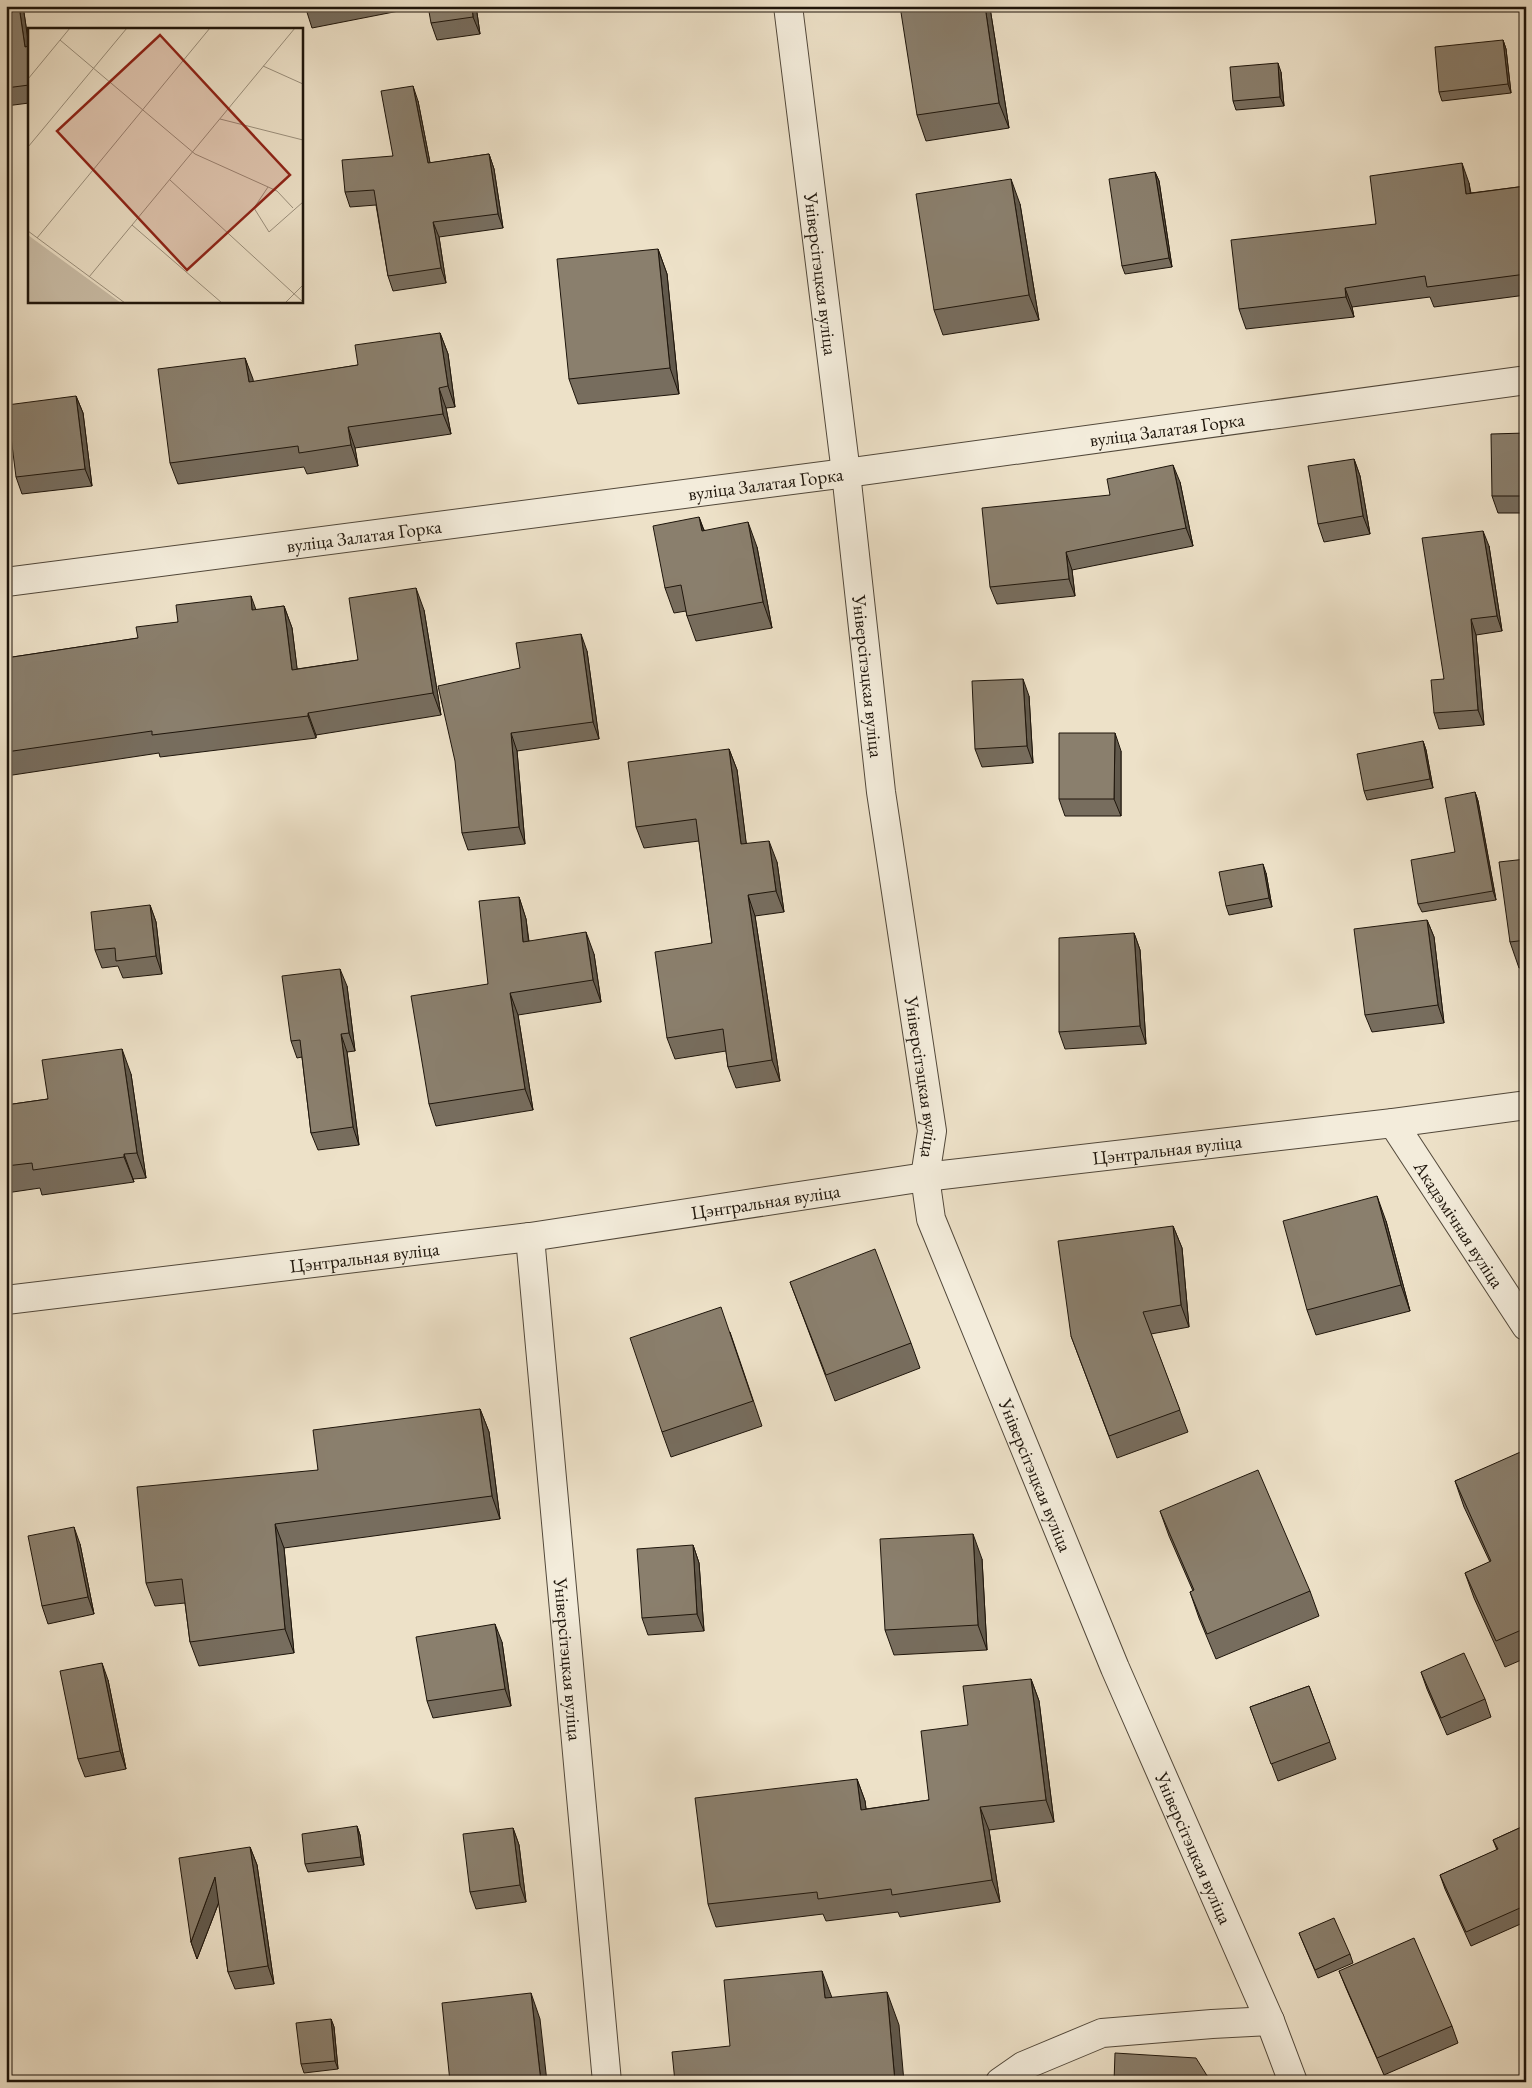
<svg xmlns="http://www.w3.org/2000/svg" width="1532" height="2088" viewBox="0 0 1532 2088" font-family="'EB Garamond',serif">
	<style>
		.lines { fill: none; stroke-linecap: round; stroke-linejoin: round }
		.minor-casing { stroke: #52483a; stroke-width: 30 }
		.minor { stroke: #f3ecdb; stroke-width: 28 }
		.wall { fill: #776d5e; stroke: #1e150b }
		.shaded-wall { fill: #61594c; stroke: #1e150b }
		.building { fill: #8a7f6d; stroke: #1e150b }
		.labels { text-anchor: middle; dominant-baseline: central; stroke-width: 5; stroke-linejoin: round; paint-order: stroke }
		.street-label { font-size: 19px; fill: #1e150b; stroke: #f3ecdb }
		.inset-road { fill: none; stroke: #9a8f7c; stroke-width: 1 }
		.view { fill: #8f2418; fill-opacity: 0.15; stroke: #8f2418; stroke-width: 2.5 }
		.inset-edge { fill: none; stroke: #1e150b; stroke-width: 2.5 }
	</style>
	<rect width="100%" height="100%" fill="#ede1c8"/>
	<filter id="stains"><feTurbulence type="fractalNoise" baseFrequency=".004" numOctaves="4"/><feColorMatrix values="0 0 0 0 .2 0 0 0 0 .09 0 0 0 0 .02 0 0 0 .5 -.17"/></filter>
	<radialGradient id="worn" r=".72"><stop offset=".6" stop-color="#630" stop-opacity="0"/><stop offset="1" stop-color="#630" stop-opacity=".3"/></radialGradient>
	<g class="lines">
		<g class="minor-casing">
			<g id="minor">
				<path id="s1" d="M 788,6 L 846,473 L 881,792 L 932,1131 L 925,1177 L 931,1219 L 1115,1668 L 1270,2021 L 1293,2082"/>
				<path id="s2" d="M 6,582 L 846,473 L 1526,380"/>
				<path id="s3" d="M 1393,1123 L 1526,1326"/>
				<path id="s4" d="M 530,1237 L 607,2082"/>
				<path id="s5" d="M 6,1300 L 530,1237 L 925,1177 L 1393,1123 L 1526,1105"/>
				<path d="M 1000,2082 L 1023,2066 L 1102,2033 L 1212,2024 L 1270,2021"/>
			</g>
		</g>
		<use href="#minor" class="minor"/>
	</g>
	<path class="wall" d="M 6,6 L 23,6 L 29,46 L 29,103 L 6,106 Z
		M 305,6 L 408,6 L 409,9 L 312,28 Z
		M 476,6 L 480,34 L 437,40 L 431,23 Z
		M 985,6 L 990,6 L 990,8 L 1009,128 L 926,141 L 917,115 Z
		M 1503,40 L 1506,49 L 1511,93 L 1442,101 L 1439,92 Z
		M 1281,72 L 1284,106 L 1236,110 L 1233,101 Z
		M 418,101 L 430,163 L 489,154 L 494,169 L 503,228 L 439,237 L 446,283 L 393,291 L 388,276 L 376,205 L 350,207 L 345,192 L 393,156 Z
		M 1155,172 L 1159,181 L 1172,267 L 1125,274 L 1122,266 Z
		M 1469,183 L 1471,193 L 1526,186 L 1526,295 L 1434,307 L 1430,297 L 1352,307 L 1354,317 L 1246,329 L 1239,309 L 1376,224 Z
		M 1020,204 L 1039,320 L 943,335 L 934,310 Z
		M 658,249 L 667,274 L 679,394 L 578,404 L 569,379 Z
		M 440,333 L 448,354 L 455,407 L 446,408 L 451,434 L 355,448 L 358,466 L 307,474 L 304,467 L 178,484 L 170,463 L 245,358 L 253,382 L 358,365 Z
		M 76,396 L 83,413 L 92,486 L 22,494 L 16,477 Z
		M 1526,433 L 1526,513 L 1498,513 L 1492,496 Z
		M 1354,459 L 1360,476 L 1370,534 L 1324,542 L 1318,524 Z
		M 1180,482 L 1193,546 L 1072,570 L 1075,596 L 997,604 L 990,587 L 1110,495 Z
		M 699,517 L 704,530 L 757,547 L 772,628 L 696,641 L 687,616 L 686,611 L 674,613 L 665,588 Z
		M 1489,546 L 1502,631 L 1476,635 L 1484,725 L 1439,729 L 1434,713 L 1444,679 Z
		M 284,606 L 292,628 L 297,669 L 358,660 L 424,610 L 441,715 L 316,735 L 316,738 L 160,757 L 159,753 L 6,776 L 6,658 L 138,638 L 178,622 Z
		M 587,651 L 599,739 L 517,751 L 525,844 L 468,850 L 462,833 L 520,668 Z
		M 1029,696 L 1033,763 L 982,767 L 975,749 Z
		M 1423,741 L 1426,750 L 1433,788 L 1367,800 L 1364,791 Z
		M 729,749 L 737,770 L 746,843 L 777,862 L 784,912 L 755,916 L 780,1081 L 736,1088 L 728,1067 L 726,1051 L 675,1059 L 667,1038 L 712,943 L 699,841 L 644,848 L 636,827 Z
		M 1121,751 L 1121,816 L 1065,816 L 1059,799 Z
		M 1475,792 L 1478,801 L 1496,900 L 1422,912 L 1418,904 L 1455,852 Z
		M 1526,859 L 1526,967 L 1519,968 L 1510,942 Z
		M 1266,873 L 1272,907 L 1229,915 L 1226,906 Z
		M 519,897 L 526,919 L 529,941 L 594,954 L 601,1002 L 518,1015 L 533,1110 L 436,1126 L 429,1104 L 488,984 Z
		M 150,905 L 156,922 L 162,974 L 123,978 L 118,966 L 102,968 L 95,950 Z
		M 1427,920 L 1434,937 L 1444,1023 L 1372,1032 L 1365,1015 Z
		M 1134,933 L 1140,950 L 1146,1044 L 1065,1049 L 1059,1032 Z
		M 347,986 L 355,1051 L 347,1052 L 359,1145 L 318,1150 L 311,1133 L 302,1057 L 297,1058 L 291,1041 Z
		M 131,1074 L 146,1178 L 133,1179 L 134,1182 L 42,1195 L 40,1188 L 6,1193 L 6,1105 L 48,1099 Z
		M 1386,1221 L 1410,1311 L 1316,1335 L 1307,1310 Z
		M 1173,1226 L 1182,1248 L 1189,1327 L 1151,1334 L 1188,1432 L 1117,1458 L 1071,1336 Z
		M 790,1282 L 911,1343 L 920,1368 L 835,1401 Z
		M 730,1332 L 762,1426 L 671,1457 L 662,1432 Z
		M 480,1409 L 489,1432 L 500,1519 L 284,1548 L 294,1653 L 199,1666 L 190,1642 L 185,1603 L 155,1606 L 146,1583 L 318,1470 Z
		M 1526,1452 L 1526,1658 L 1505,1667 L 1474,1598 L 1465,1573 L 1490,1562 L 1464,1507 L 1455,1481 Z
		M 1160,1511 L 1310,1591 L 1319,1616 L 1216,1659 L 1199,1618 L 1190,1592 L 1193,1591 L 1169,1536 Z
		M 80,1544 L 94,1614 L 48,1624 L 42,1606 Z
		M 693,1545 L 699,1563 L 704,1631 L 648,1635 L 642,1618 Z
		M 982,1559 L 987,1650 L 894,1655 L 885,1630 Z
		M 502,1642 L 511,1706 L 433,1718 L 427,1701 Z
		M 1421,1672 L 1485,1699 L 1491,1717 L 1447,1735 L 1427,1689 Z
		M 1031,1679 L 1039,1701 L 1054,1822 L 989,1830 L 1000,1902 L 900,1917 L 898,1912 L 826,1921 L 823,1914 L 716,1927 L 708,1904 L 857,1779 L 865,1801 L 866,1809 L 929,1800 L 968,1725 Z
		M 108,1680 L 126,1769 L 85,1777 L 78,1759 Z
		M 1309,1686 L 1336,1759 L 1278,1781 L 1250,1707 Z
		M 1526,1825 L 1526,1924 L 1525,1922 L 1471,1946 L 1445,1889 L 1440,1875 L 1497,1850 L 1493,1840 Z
		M 357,1826 L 360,1835 L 364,1865 L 308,1872 L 305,1864 Z
		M 513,1828 L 519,1845 L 526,1902 L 476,1909 L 470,1892 Z
		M 250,1847 L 257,1865 L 274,1984 L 235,1989 L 228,1972 L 219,1902 L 197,1959 L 191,1942 Z
		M 1299,1933 L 1350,1954 L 1353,1963 L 1318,1978 Z
		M 1339,1971 L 1452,2026 L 1458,2043 L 1384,2075 L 1346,1988 Z
		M 331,2019 L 334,2027 L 338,2069 L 304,2073 L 301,2064 Z"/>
	<path class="shaded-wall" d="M 19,6 L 23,6 L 29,47 L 25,47 Z
		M 472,6 L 476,6 L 480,34 L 473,17 Z
		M 985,6 L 990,6 L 990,8 L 1009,128 L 999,103 Z
		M 1503,40 L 1506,49 L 1511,93 L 1508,84 Z
		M 1278,63 L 1281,72 L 1284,106 L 1280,97 Z
		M 413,86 L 418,101 L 433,178 L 428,163 Z
		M 489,154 L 494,169 L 503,228 L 498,214 Z
		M 1462,163 L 1469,183 L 1473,214 L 1466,194 Z
		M 1155,172 L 1159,181 L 1172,267 L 1169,258 Z
		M 1011,179 L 1020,204 L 1039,320 L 1029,295 Z
		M 433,222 L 439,237 L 446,283 L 441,268 Z
		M 658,249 L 667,274 L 679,394 L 670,368 Z
		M 1345,288 L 1352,307 L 1354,317 L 1346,297 Z
		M 440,333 L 448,354 L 455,407 L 448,386 Z
		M 245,358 L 253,379 L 256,403 L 249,382 Z
		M 439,388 L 446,408 L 451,434 L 443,414 Z
		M 76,396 L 83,413 L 92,486 L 85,469 Z
		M 348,427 L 355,448 L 358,466 L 351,445 Z
		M 1354,459 L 1360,476 L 1370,534 L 1363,516 Z
		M 1173,465 L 1180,482 L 1193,546 L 1186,528 Z
		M 699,517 L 708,543 L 702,531 Z
		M 748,522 L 757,547 L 772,628 L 763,602 Z
		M 1483,531 L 1489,546 L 1502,631 L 1497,616 Z
		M 1066,552 L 1072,570 L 1075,596 L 1069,579 Z
		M 416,588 L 424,610 L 441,715 L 433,693 Z
		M 251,596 L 259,618 L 252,610 Z
		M 284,606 L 292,628 L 300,692 L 292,670 Z
		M 1471,619 L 1476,635 L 1484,725 L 1478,710 Z
		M 581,634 L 587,651 L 599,739 L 593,722 Z
		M 1023,679 L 1029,696 L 1033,763 L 1027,746 Z
		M 308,713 L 316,735 L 316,738 L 308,716 Z
		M 511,733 L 517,751 L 525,844 L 519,827 Z
		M 1115,733 L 1121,751 L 1121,816 L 1114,799 Z
		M 1423,741 L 1426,750 L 1433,788 L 1430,779 Z
		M 729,749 L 737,770 L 749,865 L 741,844 Z
		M 1475,792 L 1478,801 L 1496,900 L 1493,891 Z
		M 769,841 L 777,862 L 784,912 L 776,891 Z
		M 1263,864 L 1266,873 L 1272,907 L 1269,898 Z
		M 748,895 L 755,916 L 780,1081 L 772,1060 Z
		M 519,897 L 526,919 L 531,964 L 523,942 Z
		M 150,905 L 156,922 L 162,974 L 156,956 Z
		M 1427,920 L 1434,937 L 1444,1023 L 1438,1005 Z
		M 586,932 L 594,954 L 601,1002 L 593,980 Z
		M 1134,933 L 1140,950 L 1146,1044 L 1140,1026 Z
		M 340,969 L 347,986 L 355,1051 L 349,1033 Z
		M 510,993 L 518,1015 L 533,1110 L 525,1089 Z
		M 341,1034 L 347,1052 L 359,1145 L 353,1127 Z
		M 122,1049 L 131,1074 L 146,1178 L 137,1153 Z
		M 124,1154 L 133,1179 L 134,1182 L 124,1157 Z
		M 1377,1196 L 1386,1221 L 1410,1311 L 1401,1285 Z
		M 1173,1226 L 1182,1248 L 1189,1327 L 1181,1305 Z
		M 480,1409 L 489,1432 L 500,1519 L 492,1496 Z
		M 275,1524 L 284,1548 L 294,1653 L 285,1629 Z
		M 74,1527 L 80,1544 L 94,1614 L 88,1597 Z
		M 973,1534 L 982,1559 L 987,1650 L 978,1625 Z
		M 693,1545 L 699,1563 L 704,1631 L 697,1614 Z
		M 495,1624 L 502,1642 L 511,1706 L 505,1689 Z
		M 102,1663 L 108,1680 L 126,1769 L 120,1751 Z
		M 1031,1679 L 1039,1701 L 1054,1822 L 1046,1800 Z
		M 857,1779 L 865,1801 L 869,1832 L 861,1810 Z
		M 980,1807 L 989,1830 L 1000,1902 L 992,1880 Z
		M 357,1826 L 360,1835 L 364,1865 L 361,1857 Z
		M 513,1828 L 519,1845 L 526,1902 L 520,1885 Z
		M 250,1847 L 257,1865 L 274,1984 L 268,1966 Z
		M 215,1877 L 222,1894 L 197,1959 L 191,1942 Z
		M 822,1971 L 834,2003 L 825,1998 Z
		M 887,1992 L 899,2025 L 904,2082 L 895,2082 Z
		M 531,1993 L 540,2019 L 547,2082 L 541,2082 Z
		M 331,2019 L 334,2027 L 338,2069 L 335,2061 Z"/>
	<path class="building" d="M 6,6 L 19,6 L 25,47 L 29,46 L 29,85 L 6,88 Z
		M 305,6 L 330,6 L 306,11 Z
		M 428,6 L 472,6 L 473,17 L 431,23 Z
		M 900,6 L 985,6 L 999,103 L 917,115 Z
		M 1503,40 L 1508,84 L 1439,92 L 1435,47 Z
		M 1278,63 L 1280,97 L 1233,101 L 1230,67 Z
		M 413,86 L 428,163 L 489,154 L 498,214 L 433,222 L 441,268 L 388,276 L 374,190 L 345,192 L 342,160 L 393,156 L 381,91 Z
		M 1462,163 L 1466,194 L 1526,186 L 1526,274 L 1427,287 L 1425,276 L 1345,288 L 1346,297 L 1239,309 L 1231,240 L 1376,224 L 1370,176 Z
		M 1155,172 L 1169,258 L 1122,266 L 1109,179 Z
		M 1011,179 L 1029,295 L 934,310 L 916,194 Z
		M 658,249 L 670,368 L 569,379 L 557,259 Z
		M 440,333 L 448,386 L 439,388 L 443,414 L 348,427 L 351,445 L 299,453 L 298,446 L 170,463 L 158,369 L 245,358 L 249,382 L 358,365 L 355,345 Z
		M 76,396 L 85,469 L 16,477 L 7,405 Z
		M 1526,433 L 1526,496 L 1492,496 L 1491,434 Z
		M 1354,459 L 1363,516 L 1318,524 L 1308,466 Z
		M 1173,465 L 1186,528 L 1066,552 L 1069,579 L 990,587 L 982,508 L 1110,495 L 1107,479 Z
		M 699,517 L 702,531 L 748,522 L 763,602 L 687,616 L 681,585 L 665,588 L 653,526 Z
		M 1483,531 L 1497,616 L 1471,619 L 1478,710 L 1434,713 L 1431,680 L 1444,679 L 1422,538 Z
		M 416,588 L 433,693 L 308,713 L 308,716 L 152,735 L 152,731 L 6,752 L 6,658 L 138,638 L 136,627 L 178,622 L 176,605 L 251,596 L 252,610 L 284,606 L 292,670 L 358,660 L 349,598 Z
		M 581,634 L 593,722 L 511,733 L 519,827 L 462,833 L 455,761 L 438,686 L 520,668 L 516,643 Z
		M 1023,679 L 1027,746 L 975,749 L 972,681 Z
		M 1059,733 L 1115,733 L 1114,799 L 1059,799 Z
		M 1423,741 L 1430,779 L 1364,791 L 1357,754 Z
		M 729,749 L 741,844 L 769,841 L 776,891 L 748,895 L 772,1060 L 728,1067 L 723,1029 L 667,1038 L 655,952 L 712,943 L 696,819 L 636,827 L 628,762 Z
		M 1475,792 L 1493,891 L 1418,904 L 1411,860 L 1455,852 L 1445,798 Z
		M 1526,859 L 1526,940 L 1510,942 L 1499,862 Z
		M 1263,864 L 1269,898 L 1226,906 L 1219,872 Z
		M 519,897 L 523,942 L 586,932 L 593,980 L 510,993 L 525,1089 L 429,1104 L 411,996 L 488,984 L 479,901 Z
		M 150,905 L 156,956 L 116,961 L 115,948 L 95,950 L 91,912 Z
		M 1427,920 L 1438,1005 L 1365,1015 L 1354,929 Z
		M 1134,933 L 1140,1026 L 1059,1032 L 1059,938 Z
		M 340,969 L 349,1033 L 341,1034 L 353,1127 L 311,1133 L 300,1040 L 291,1041 L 282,976 Z
		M 122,1049 L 137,1153 L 124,1154 L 124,1157 L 33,1170 L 32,1163 L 6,1166 L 6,1105 L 48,1099 L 42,1060 Z
		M 1377,1196 L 1401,1285 L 1307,1310 L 1283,1221 Z
		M 1173,1226 L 1181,1305 L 1143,1312 L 1180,1410 L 1109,1436 L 1071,1336 L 1058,1241 Z
		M 875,1249 L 911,1343 L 826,1375 L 790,1282 Z
		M 721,1307 L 753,1401 L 662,1432 L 630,1338 Z
		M 480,1409 L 492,1496 L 275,1524 L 285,1629 L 190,1642 L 182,1579 L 146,1583 L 137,1487 L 318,1470 L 313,1430 Z
		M 1525,1450 L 1526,1452 L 1526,1628 L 1496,1641 L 1465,1573 L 1491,1561 L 1455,1481 Z
		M 1258,1470 L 1310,1591 L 1207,1634 L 1190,1592 L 1194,1590 L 1160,1511 Z
		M 74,1527 L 88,1597 L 42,1606 L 28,1536 Z
		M 973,1534 L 978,1625 L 885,1630 L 880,1539 Z
		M 693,1545 L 697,1614 L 642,1618 L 637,1549 Z
		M 495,1624 L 505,1689 L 427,1701 L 416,1637 Z
		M 1464,1653 L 1485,1699 L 1441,1718 L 1421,1672 Z
		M 102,1663 L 120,1751 L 78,1759 L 60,1671 Z
		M 1031,1679 L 1046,1800 L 980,1807 L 992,1880 L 892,1895 L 891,1889 L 818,1899 L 817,1892 L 708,1904 L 695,1798 L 857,1779 L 861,1810 L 929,1800 L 921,1731 L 968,1725 L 963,1686 Z
		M 1309,1686 L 1330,1742 L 1271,1764 L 1250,1707 Z
		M 1526,1825 L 1526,1922 L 1520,1908 L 1466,1932 L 1440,1875 L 1498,1849 L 1493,1840 Z
		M 357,1826 L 361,1857 L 305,1864 L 302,1834 Z
		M 513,1828 L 520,1885 L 470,1892 L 463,1834 Z
		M 250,1847 L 268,1966 L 228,1972 L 215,1877 L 191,1942 L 179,1858 Z
		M 1334,1918 L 1350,1954 L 1315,1970 L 1299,1933 Z
		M 1414,1938 L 1452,2026 L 1377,2058 L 1339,1971 Z
		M 822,1971 L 825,1998 L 887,1992 L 895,2082 L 675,2082 L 672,2052 L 730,2046 L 724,1980 Z
		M 531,1993 L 541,2082 L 450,2082 L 442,2003 Z
		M 331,2019 L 335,2061 L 301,2064 L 296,2023 Z
		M 1115,2053 L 1196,2058 L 1211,2082 L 1114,2082 Z"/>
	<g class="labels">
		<g class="street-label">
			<text stroke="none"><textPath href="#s1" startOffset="270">Універсітэцкая вуліца</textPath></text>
			<text stroke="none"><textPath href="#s2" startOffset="1171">вуліца Залатая Горка</textPath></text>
			<text stroke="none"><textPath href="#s2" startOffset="766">вуліца Залатая Горка</textPath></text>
			<text stroke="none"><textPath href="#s2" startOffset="361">вуліца Залатая Горка</textPath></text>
			<text stroke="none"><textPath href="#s1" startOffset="675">Універсітэцкая вуліца</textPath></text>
			<text stroke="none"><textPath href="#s1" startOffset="1080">Універсітэцкая вуліца</textPath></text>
			<text stroke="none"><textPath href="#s5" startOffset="1171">Цэнтральная вуліца</textPath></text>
			<text stroke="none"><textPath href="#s5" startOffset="766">Цэнтральная вуліца</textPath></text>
			<text stroke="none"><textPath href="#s3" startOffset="121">Акадэмічная вуліца</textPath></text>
			<text stroke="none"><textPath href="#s5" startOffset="361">Цэнтральная вуліца</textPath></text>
			<text stroke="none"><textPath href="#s1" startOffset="1500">Універсітэцкая вуліца</textPath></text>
			<text stroke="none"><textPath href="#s4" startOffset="424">Універсітэцкая вуліца</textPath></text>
			<text stroke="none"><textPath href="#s1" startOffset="1905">Універсітэцкая вуліца</textPath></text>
		</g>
	</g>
	<g transform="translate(28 28)">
		<rect width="275" height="275" fill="#ede1c8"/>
		<path d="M 0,207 L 8,213 L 93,275 L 0,275 Z" fill="#cabea8"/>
		<path class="inset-road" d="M 32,12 L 167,126 L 249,163 L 265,180M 235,38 L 275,56M 0,51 L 42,0M 192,91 L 275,112M 0,119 L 99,0M 142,152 L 275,274M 240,159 L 226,180 L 241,204 L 275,174M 104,197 L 194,275M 0,203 L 97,275M 9,210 L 182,0M 61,249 L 267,0M 257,275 L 275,257"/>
		<path class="view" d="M 132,7 L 262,147 L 159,242 L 29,103 Z"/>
		<rect width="275" height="275" class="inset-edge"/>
	</g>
	<rect width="1532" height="2088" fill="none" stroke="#ede1c8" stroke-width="25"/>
	<rect x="8" y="8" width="1517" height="2073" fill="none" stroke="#1e150b" stroke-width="2.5"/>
	<rect x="12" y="12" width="1507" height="2063" fill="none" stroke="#1e150b"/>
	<rect width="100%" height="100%" filter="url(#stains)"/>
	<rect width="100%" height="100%" fill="url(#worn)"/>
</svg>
